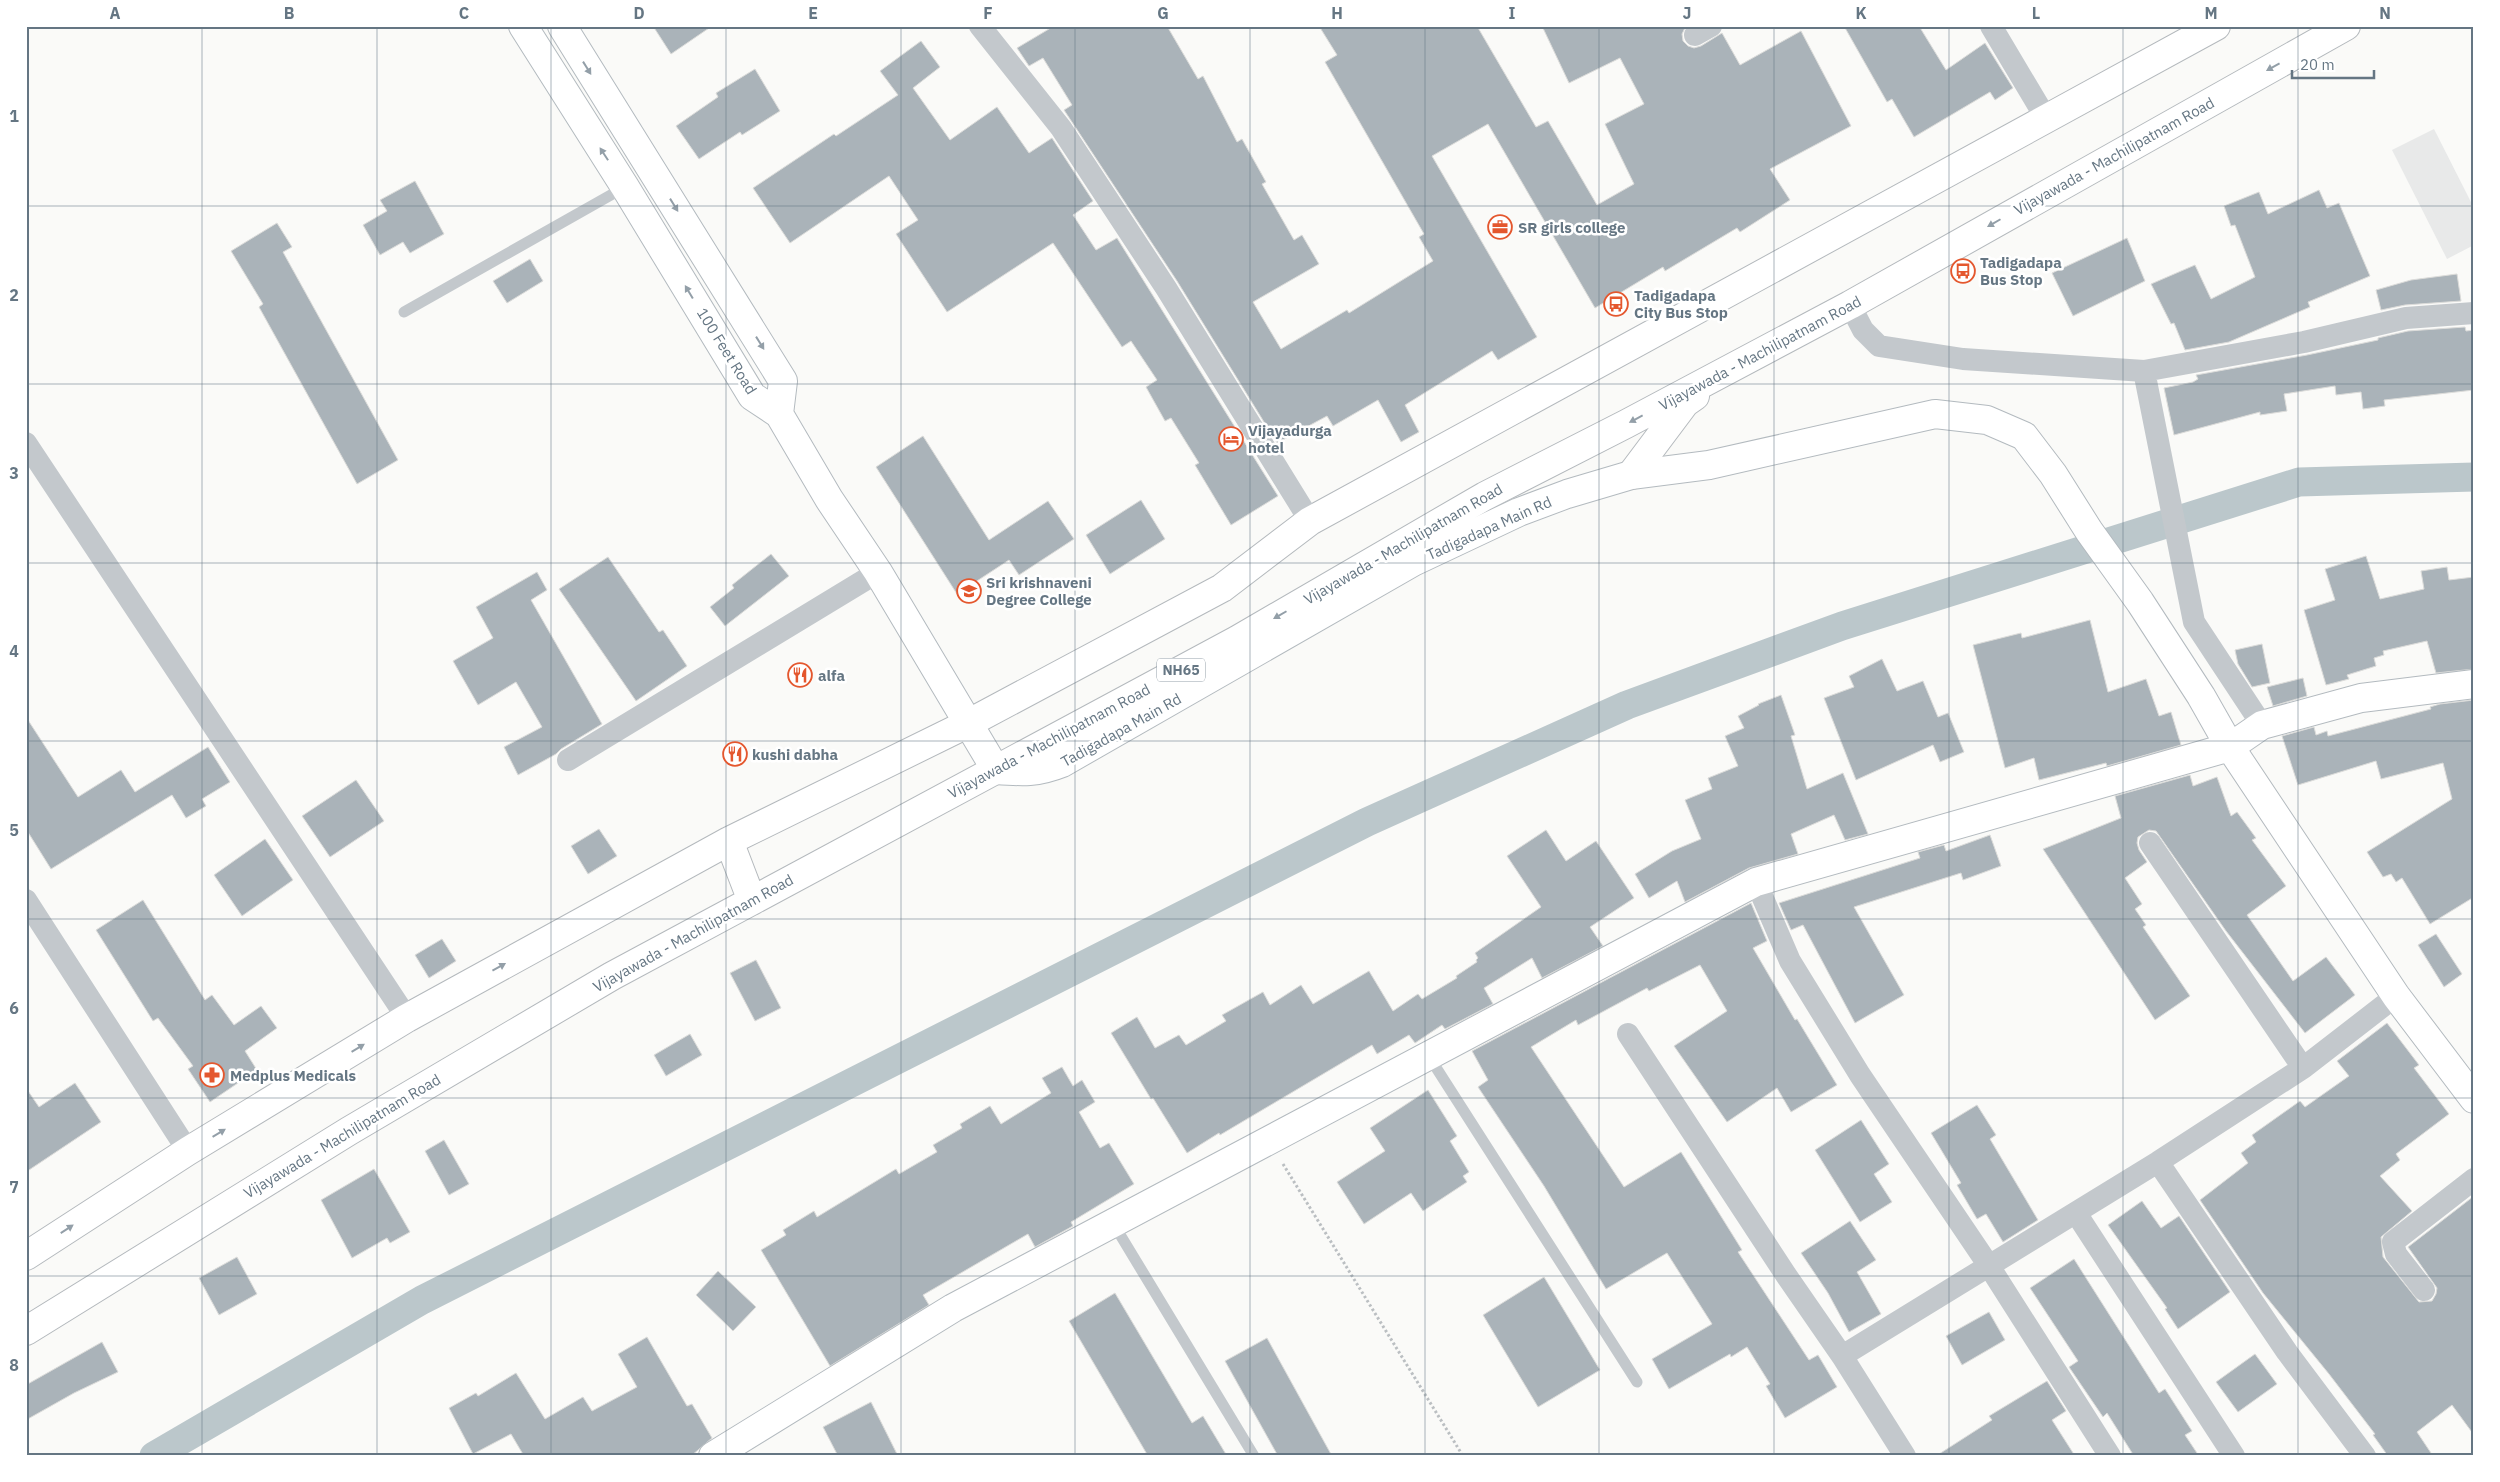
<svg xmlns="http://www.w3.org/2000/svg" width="2500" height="1482" viewBox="0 0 2500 1482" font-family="'IBM Plex Sans',sans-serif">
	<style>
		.built { fill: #e8e9e9 }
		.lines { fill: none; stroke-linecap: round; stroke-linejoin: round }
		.canal { stroke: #bbc7cb; stroke-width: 29 }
		.building { fill: #aab3b9; stroke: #dcdcda }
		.secondary-casing { stroke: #b3babf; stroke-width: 30 }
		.highway-casing { stroke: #b4b9bd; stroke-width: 30 }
		.path { stroke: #bbbfc2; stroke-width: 3; stroke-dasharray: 2.5 2.5; stroke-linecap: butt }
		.lane { stroke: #c3c8cc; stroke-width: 11 }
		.street { stroke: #c3c8cc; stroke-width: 22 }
		.secondary { stroke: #fff; stroke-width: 28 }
		.highway { stroke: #fff; stroke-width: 28 }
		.oneway { fill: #939fa8 }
		.grid { fill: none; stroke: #657683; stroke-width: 1; stroke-opacity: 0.55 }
		.labels { text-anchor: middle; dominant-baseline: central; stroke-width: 5; stroke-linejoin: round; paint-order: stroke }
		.shield { fill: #fff; stroke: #939fa8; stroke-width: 1 }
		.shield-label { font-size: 14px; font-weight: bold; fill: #657683 }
		.street-label { font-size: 15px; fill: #657683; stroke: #fff }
		.poi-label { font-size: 15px; font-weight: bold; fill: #657683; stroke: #fff; text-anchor: start }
		.neatline { fill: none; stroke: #657683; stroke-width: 2 }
		.grid-label { font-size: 16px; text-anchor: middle; font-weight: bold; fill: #657683 }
	</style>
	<rect width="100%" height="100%" fill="#fafaf8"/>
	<path class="built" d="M 2434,129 L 2474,208 L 2474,245 L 2447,259 L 2392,150 Z"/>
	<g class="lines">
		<path class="canal" d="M 154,1456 L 422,1300 L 1367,822 L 1627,705 L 1842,626 L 2299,482 L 2474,477"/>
	</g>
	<path class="building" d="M 653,26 L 712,26 L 671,54 Z
		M 1054,26 L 1167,26 L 1198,79 L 1203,76 L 1237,142 L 1242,139 L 1266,182 L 1262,184 L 1294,240 L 1302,235 L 1319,264 L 1253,302 L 1281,349 L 1347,310 L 1349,313 L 1433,261 L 1419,237 L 1424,234 L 1325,62 L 1337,55 L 1319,26 L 1477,26 L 1536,127 L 1548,121 L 1597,205 L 1634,184 L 1605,124 L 1644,104 L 1620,58 L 1569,83 L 1542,26 L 1686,26 L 1682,34 L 1683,41 L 1688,46 L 1694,48 L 1701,46 L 1722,33 L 1740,65 L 1801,31 L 1851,126 L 1770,169 L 1790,200 L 1740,232 L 1737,228 L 1665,271 L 1663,267 L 1595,308 L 1488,124 L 1432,156 L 1537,337 L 1498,360 L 1492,351 L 1405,405 L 1419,432 L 1401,442 L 1378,400 L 1333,426 L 1327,416 L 1277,443 L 1177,281 L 1064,110 L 1072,105 L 1043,58 L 1029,66 L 1017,48 Z
		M 1844,26 L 1919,26 L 1946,70 L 1985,43 L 2013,88 L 1995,100 L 1990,92 L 1914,137 L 1892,99 L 1887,102 Z
		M 921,41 L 940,67 L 913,88 L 950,140 L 997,107 L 1029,153 L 1052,138 L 1093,201 L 1073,215 L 1096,250 L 1117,238 L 1278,496 L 1231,525 L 1195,465 L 1199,463 L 1171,418 L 1165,421 L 1146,387 L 1157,380 L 1131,341 L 1122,347 L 1053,243 L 947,312 L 896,234 L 918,220 L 889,176 L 790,243 L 753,188 L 834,134 L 836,136 L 898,95 L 880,71 Z
		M 755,69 L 780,111 L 742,135 L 740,132 L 699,159 L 676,126 L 718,97 L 716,93 Z
		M 415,181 L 444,234 L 410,253 L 403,242 L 380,255 L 363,225 L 387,211 L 380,200 Z
		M 2319,190 L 2327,208 L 2339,203 L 2370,276 L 2308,302 L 2310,307 L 2229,342 L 2185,350 L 2174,323 L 2171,324 L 2151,284 L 2195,265 L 2211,299 L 2255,277 L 2235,225 L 2231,226 L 2224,206 L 2259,192 L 2268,214 Z
		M 277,223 L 292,247 L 283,252 L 398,460 L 357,484 L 259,307 L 263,304 L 231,251 Z
		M 2127,238 L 2145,281 L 2073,316 L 2052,273 Z
		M 530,259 L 543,281 L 507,303 L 493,281 Z
		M 2457,274 L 2461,301 L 2405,305 L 2381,310 L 2376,290 L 2411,280 Z
		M 2465,327 L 2466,331 L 2474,330 L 2474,390 L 2384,400 L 2385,406 L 2363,409 L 2361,392 L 2336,395 L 2335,386 L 2284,394 L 2287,411 L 2260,415 L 2260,412 L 2174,435 L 2164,388 L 2193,382 L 2198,379 L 2196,375 L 2307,355 L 2378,340 L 2378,338 L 2408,331 Z
		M 923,436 L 989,540 L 1048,501 L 1074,539 L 1019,575 L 1009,560 L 957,594 L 876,467 Z
		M 1141,500 L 1165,539 L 1110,574 L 1086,535 Z
		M 771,554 L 789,576 L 725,626 L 710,607 L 734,588 L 732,585 Z
		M 2366,556 L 2380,599 L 2424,589 L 2421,571 L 2447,567 L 2449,580 L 2474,577 L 2474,669 L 2436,673 L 2427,641 L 2383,651 L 2384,655 L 2374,658 L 2376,666 L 2347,675 L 2349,679 L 2326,685 L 2304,610 L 2335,600 L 2325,569 Z
		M 608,557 L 659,632 L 663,630 L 687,666 L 636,701 L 559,589 Z
		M 537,572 L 547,590 L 531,600 L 602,724 L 561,749 L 556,754 L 518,775 L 504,747 L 542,727 L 516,682 L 478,705 L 453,661 L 493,638 L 476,607 Z
		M 2090,620 L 2108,692 L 2146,679 L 2159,716 L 2171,712 L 2181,745 L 2107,766 L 2106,763 L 2039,780 L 2034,758 L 2005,768 L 1973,645 L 2021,633 L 2022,638 Z
		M 2262,644 L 2270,683 L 2252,687 L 2238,664 L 2235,650 Z
		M 1882,659 L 1897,691 L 1923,681 L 1938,717 L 1948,713 L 1964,752 L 1940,762 L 1933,745 L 1856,780 L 1824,698 L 1854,687 L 1849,676 Z
		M 2303,678 L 2307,696 L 2273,706 L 2267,687 Z
		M 1781,695 L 1795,735 L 1791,736 L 1807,789 L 1843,773 L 1868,834 L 1845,840 L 1834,815 L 1791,834 L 1798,854 L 1749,868 L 1685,902 L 1677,881 L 1649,898 L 1635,874 L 1672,851 L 1701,839 L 1685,800 L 1712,789 L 1708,778 L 1738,766 L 1725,736 L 1744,728 L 1738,716 L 1759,705 L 1758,704 Z
		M 2474,700 L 2474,897 L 2430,924 L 2402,878 L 2396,882 L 2391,874 L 2383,877 L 2367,852 L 2452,799 L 2443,763 L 2381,779 L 2376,761 L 2298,785 L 2282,736 L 2314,727 L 2316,735 L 2327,731 L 2328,736 L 2431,709 L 2430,707 L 2440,704 Z
		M 26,717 L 78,797 L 121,770 L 135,792 L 208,747 L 230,782 L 202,799 L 206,806 L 186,818 L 172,795 L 51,869 L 26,829 Z
		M 2190,775 L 2193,786 L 2217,777 L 2231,816 L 2237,812 L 2256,838 L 2252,840 L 2286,886 L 2247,915 L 2293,981 L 2326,957 L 2355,995 L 2305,1033 L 2226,931 L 2156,831 L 2149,830 L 2138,837 L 2137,843 L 2139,850 L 2147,862 L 2125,878 L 2142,904 L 2135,909 L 2146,925 L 2143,927 L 2190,996 L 2155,1020 L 2043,849 L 2121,818 L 2115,796 Z
		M 356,780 L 384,821 L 330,857 L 302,816 Z
		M 599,829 L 617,856 L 588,874 L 571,846 Z
		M 1546,830 L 1566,861 L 1596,841 L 1634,898 L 1590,927 L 1603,946 L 1542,978 L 1532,958 L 1484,988 L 1493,1004 L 1445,1029 L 1442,1025 L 1415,1043 L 1409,1035 L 1377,1054 L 1372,1045 L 1220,1135 L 1219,1133 L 1187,1153 L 1153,1098 L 1151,1099 L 1111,1033 L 1137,1017 L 1155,1048 L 1179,1035 L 1186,1045 L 1226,1021 L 1222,1015 L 1263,992 L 1270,1005 L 1301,985 L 1313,1004 L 1369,971 L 1393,1011 L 1418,994 L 1422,999 L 1457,978 L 1456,976 L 1477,962 L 1476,960 L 1478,958 L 1475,953 L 1541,907 L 1507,856 Z
		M 1990,835 L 2001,866 L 1963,880 L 1961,873 L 1854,907 L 1904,995 L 1855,1023 L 1803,925 L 1791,930 L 1779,903 L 1920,858 L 1918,852 L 1944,845 L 1946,851 Z
		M 265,839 L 293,880 L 242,916 L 214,875 Z
		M 143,900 L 205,1000 L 212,995 L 234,1025 L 261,1006 L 277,1028 L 245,1051 L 257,1070 L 210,1102 L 188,1069 L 193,1066 L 158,1018 L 153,1021 L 96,930 Z
		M 1751,903 L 1767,941 L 1753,948 L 1795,1020 L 1797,1019 L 1837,1085 L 1791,1112 L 1777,1088 L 1727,1122 L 1674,1046 L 1727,1011 L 1700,965 L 1649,991 L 1647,988 L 1578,1025 L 1576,1020 L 1531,1047 L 1624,1187 L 1681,1152 L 1742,1250 L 1738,1252 L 1809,1360 L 1818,1355 L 1837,1387 L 1785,1418 L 1766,1386 L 1770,1384 L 1747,1347 L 1731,1357 L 1730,1354 L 1669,1389 L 1652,1359 L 1712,1324 L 1667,1253 L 1606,1289 L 1544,1186 L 1478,1087 L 1488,1080 L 1472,1051 Z
		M 2436,934 L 2462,974 L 2444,987 L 2418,945 Z
		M 442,939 L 456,961 L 429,978 L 415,955 Z
		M 756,960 L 781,1008 L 755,1021 L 730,973 Z
		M 2387,1023 L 2419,1065 L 2414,1068 L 2449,1114 L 2396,1154 L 2400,1160 L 2380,1176 L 2412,1211 L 2381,1237 L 2383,1257 L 2419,1302 L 2432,1301 L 2436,1294 L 2437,1288 L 2408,1247 L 2474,1196 L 2474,1435 L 2452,1405 L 2417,1432 L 2433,1456 L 2388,1456 L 2373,1435 L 2375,1434 L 2329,1374 L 2263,1293 L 2200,1200 L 2248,1163 L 2241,1153 L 2256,1142 L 2252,1135 L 2300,1101 L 2305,1107 L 2349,1076 L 2337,1061 Z
		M 690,1034 L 702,1055 L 666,1076 L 654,1055 Z
		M 1062,1067 L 1073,1086 L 1082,1080 L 1095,1102 L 1079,1112 L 1100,1148 L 1109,1143 L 1134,1184 L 1071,1222 L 1073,1226 L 1035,1247 L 1028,1234 L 923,1295 L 929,1305 L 830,1366 L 761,1250 L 786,1235 L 783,1230 L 814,1211 L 817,1217 L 896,1169 L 899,1174 L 937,1152 L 933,1145 L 962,1128 L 960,1124 L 990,1106 L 1001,1124 L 1051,1093 L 1042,1078 Z
		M 75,1083 L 101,1122 L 26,1172 L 26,1088 L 39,1107 Z
		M 1428,1090 L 1457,1136 L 1450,1141 L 1469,1172 L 1463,1176 L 1467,1182 L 1423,1211 L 1411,1193 L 1364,1224 L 1337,1182 L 1385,1151 L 1370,1128 Z
		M 1977,1105 L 1996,1135 L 1990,1139 L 2038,1220 L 2003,1242 L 1986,1214 L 1977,1219 L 1957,1185 L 1961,1183 L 1931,1133 Z
		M 1861,1120 L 1889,1164 L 1874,1174 L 1892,1202 L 1860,1222 L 1815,1150 Z
		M 444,1140 L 469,1184 L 449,1195 L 425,1151 Z
		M 374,1169 L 410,1232 L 390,1243 L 387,1238 L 352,1258 L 321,1200 Z
		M 2142,1201 L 2161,1228 L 2179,1216 L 2230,1292 L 2178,1329 L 2165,1309 L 2167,1308 L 2108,1225 Z
		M 1850,1221 L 1876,1260 L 1857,1272 L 1881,1314 L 1849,1332 L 1828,1293 L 1801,1253 Z
		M 237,1257 L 257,1294 L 219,1315 L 199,1278 Z
		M 2074,1259 L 2159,1393 L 2165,1389 L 2192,1431 L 2185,1435 L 2199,1456 L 2134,1456 L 2107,1413 L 2103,1417 L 2069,1367 L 2078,1361 L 2030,1288 Z
		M 718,1271 L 756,1307 L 733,1331 L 696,1295 Z
		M 1544,1277 L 1600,1370 L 1538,1407 L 1483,1315 Z
		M 1115,1293 L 1192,1423 L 1203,1416 L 1227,1456 L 1148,1456 L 1069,1321 Z
		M 1989,1312 L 2005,1340 L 1962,1365 L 1946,1336 Z
		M 647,1337 L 687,1406 L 692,1404 L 712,1438 L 691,1456 L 524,1456 L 511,1434 L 473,1454 L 449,1408 L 476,1393 L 478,1396 L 516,1373 L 545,1419 L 583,1397 L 592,1411 L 637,1387 L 618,1354 Z
		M 1267,1338 L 1332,1456 L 1278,1456 L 1225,1361 Z
		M 102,1342 L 118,1372 L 74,1393 L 26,1420 L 26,1385 Z
		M 2255,1354 L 2277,1384 L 2238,1412 L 2216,1382 Z
		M 2047,1381 L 2066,1411 L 2052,1420 L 2075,1456 L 1936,1456 L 1992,1420 L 1989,1416 Z
		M 871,1402 L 898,1456 L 838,1456 L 823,1427 Z"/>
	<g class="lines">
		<g class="secondary-casing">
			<path id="secondary" d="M 523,26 L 625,187 L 752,396 L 779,414 L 829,499 L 878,572 L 996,770 C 1023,772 1037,773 1062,763 L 1413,562 L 1519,512 L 1567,494 L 1631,475 L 1709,465 L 1935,414 L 1987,420 L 2024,436 L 2053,474 L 2089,531 L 2140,602 L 2201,696 L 2230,747 L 2396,996 L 2474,1099
				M 562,26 L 783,381 L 779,414
				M 713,1456 L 953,1308 L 1756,882 L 2230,747 L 2262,725 L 2361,698 L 2474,684"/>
		</g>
		<g class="highway-casing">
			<path id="highway" d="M 1631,475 L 1685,403 L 1695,396
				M 729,841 L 752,901
				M 26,1256 L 188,1151 L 407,1018 L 729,841 L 969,723 L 1222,588 L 1310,521 L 2216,26
				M 26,1331 L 349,1131 L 612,976 L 1237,640 L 1485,496 L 1626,424 L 1850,305 L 2346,26"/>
		</g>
		<path class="path" d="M 1283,1164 L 1463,1456"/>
		<path class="lane" d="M 404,312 L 625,187
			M 1428,1055 L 1637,1382
			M 1113,1223 L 1254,1456"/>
		<path class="street" d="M 980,26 L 1061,128 L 1166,288 L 1310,521
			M 1991,26 L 2047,120
			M 1695,35 L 1711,26
			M 1850,305 L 1863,330 L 1879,346 L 1963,359 L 2144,371 L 2304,342 L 2406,318 L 2474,313
			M 2144,371 L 2194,622 L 2262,725
			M 26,443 L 407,1018
			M 568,760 L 878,572
			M 2150,843 L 2303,1068
			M 1756,882 L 1790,961 L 1860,1075 L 1989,1266 L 2110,1456
			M 26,900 L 188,1151
			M 1628,1034 L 1786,1275 L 1842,1356
			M 2158,1162 L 2287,1352 L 2365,1456
			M 2076,1213 L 2234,1456
			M 2424,1290 L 2396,1254 L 2393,1242 L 2474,1179
			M 1905,1456 L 1842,1356 L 2158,1162 L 2303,1068 L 2396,996"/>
		<use href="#secondary" class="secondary"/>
		<use href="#highway" class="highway"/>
	</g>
	<defs><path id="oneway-solid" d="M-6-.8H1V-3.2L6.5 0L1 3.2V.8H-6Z" transform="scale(1.25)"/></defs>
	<g class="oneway">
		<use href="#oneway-solid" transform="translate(2273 67) rotate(151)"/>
		<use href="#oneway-solid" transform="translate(587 68) rotate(58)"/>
		<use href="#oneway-solid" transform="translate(604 154) rotate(-123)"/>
		<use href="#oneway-solid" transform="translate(674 205) rotate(58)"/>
		<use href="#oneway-solid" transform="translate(1994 223) rotate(150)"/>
		<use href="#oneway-solid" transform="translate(689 292) rotate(-121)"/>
		<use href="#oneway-solid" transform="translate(760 343) rotate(58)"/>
		<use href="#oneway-solid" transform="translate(1636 419) rotate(152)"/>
		<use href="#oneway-solid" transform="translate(1280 615) rotate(150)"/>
		<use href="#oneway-solid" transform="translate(499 967) rotate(-29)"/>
		<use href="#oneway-solid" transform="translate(358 1048) rotate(-31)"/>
		<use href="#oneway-solid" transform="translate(219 1133) rotate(-31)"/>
		<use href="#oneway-solid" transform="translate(67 1229) rotate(-33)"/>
	</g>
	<path class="grid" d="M 202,26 L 202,1456M 377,26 L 377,1456M 551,26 L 551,1456M 726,26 L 726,1456M 901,26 L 901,1456M 1075,26 L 1075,1456M 1250,26 L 1250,1456M 1425,26 L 1425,1456M 1599,26 L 1599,1456M 1774,26 L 1774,1456M 1949,26 L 1949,1456M 2123,26 L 2123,1456M 2298,26 L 2298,1456M 26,206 L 2474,206M 26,384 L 2474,384M 26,563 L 2474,563M 26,741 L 2474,741M 26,919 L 2474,919M 26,1098 L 2474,1098M 26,1276 L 2474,1276"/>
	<defs>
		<g id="office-ring" transform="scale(1.25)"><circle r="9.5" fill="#fff" stroke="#e4572e" stroke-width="1.5"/><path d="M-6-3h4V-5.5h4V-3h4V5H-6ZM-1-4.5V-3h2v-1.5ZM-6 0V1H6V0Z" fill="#e4572e"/></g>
		<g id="bus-ring" transform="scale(1.25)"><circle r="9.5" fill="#fff" stroke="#e4572e" stroke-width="1.5"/><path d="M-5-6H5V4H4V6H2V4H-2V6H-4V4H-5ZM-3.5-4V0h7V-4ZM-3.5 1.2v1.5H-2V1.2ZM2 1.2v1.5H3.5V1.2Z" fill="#e4572e"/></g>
		<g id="hotel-ring" transform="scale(1.25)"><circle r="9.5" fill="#fff" stroke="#e4572e" stroke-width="1.5"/><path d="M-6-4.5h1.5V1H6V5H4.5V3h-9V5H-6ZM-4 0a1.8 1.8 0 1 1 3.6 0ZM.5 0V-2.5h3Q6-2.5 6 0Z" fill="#e4572e"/></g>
		<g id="university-ring" transform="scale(1.25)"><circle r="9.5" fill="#fff" stroke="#e4572e" stroke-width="1.5"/><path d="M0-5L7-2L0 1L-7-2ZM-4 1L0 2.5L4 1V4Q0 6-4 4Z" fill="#e4572e"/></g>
		<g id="restaurant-ring" transform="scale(1.25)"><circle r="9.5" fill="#fff" stroke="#e4572e" stroke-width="1.5"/><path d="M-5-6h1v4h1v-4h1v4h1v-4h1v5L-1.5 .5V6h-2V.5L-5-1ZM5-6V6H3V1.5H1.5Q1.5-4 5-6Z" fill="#e4572e"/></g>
		<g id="pharmacy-ring" transform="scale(1.25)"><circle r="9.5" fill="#fff" stroke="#e4572e" stroke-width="1.5"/><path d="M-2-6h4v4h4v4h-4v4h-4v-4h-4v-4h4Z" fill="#e4572e"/></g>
	</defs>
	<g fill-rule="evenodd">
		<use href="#office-ring" x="1500" y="227"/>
		<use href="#bus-ring" x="1963" y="271"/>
		<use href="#bus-ring" x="1616" y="304"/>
		<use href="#hotel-ring" x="1231" y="439"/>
		<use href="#university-ring" x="969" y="591"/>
		<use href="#restaurant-ring" x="800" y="675"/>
		<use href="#restaurant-ring" x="735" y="754"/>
		<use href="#pharmacy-ring" x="212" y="1075"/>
	</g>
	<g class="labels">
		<rect class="shield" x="1157" y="658.5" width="48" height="23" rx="4"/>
		<g class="shield-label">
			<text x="1181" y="670">NH65</text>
		</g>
		<g class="street-label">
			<text transform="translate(2114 156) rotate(-29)">Vijayawada - Machilipatnam Road</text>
			<text transform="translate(727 351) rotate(58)">100 Feet Road</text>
			<text transform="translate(1760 353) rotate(-28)">Vijayawada - Machilipatnam Road</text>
			<text transform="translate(1489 528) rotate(-24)">Tadigadapa Main Rd</text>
			<text transform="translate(1403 544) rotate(-30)">Vijayawada - Machilipatnam Road</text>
			<text transform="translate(1121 730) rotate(-29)">Tadigadapa Main Rd</text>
			<text transform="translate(1049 741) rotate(-28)">Vijayawada - Machilipatnam Road</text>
			<text transform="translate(693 933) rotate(-29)">Vijayawada - Machilipatnam Road</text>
			<text transform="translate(342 1136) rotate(-31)">Vijayawada - Machilipatnam Road</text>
		</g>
		<g class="poi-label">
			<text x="1518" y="227">SR girls college</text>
			<text x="1980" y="262">Tadigadapa<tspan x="1980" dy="17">Bus Stop</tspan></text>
			<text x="1634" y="295">Tadigadapa<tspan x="1634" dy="17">City Bus Stop</tspan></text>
			<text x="1248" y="430">Vijayadurga<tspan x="1248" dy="17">hotel</tspan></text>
			<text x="986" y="582">Sri krishnaveni<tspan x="986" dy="17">Degree College</tspan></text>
			<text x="818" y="675">alfa</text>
			<text x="752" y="754">kushi dabha</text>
			<text x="230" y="1075">Medplus Medicals</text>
		</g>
	</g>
	<rect width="2500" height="1482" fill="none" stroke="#ffffff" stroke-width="55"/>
	<path d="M2292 70v8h82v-8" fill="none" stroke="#657683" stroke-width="2.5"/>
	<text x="2300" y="70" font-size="15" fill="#657683" stroke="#ffffff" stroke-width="4" paint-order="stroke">20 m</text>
	<rect x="28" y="28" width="2444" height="1426" class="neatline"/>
	<g class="grid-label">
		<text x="115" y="19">A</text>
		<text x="289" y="19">B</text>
		<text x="464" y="19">C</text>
		<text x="639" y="19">D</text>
		<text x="813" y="19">E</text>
		<text x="988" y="19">F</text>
		<text x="1163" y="19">G</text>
		<text x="1337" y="19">H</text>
		<text x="1512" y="19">I</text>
		<text x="1687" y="19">J</text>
		<text x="1861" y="19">K</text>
		<text x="2036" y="19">L</text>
		<text x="2211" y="19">M</text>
		<text x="2385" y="19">N</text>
		<text x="14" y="122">1</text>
		<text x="14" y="301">2</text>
		<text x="14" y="479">3</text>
		<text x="14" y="657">4</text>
		<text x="14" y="836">5</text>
		<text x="14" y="1014">6</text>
		<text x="14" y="1193">7</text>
		<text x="14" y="1371">8</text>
	</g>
</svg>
